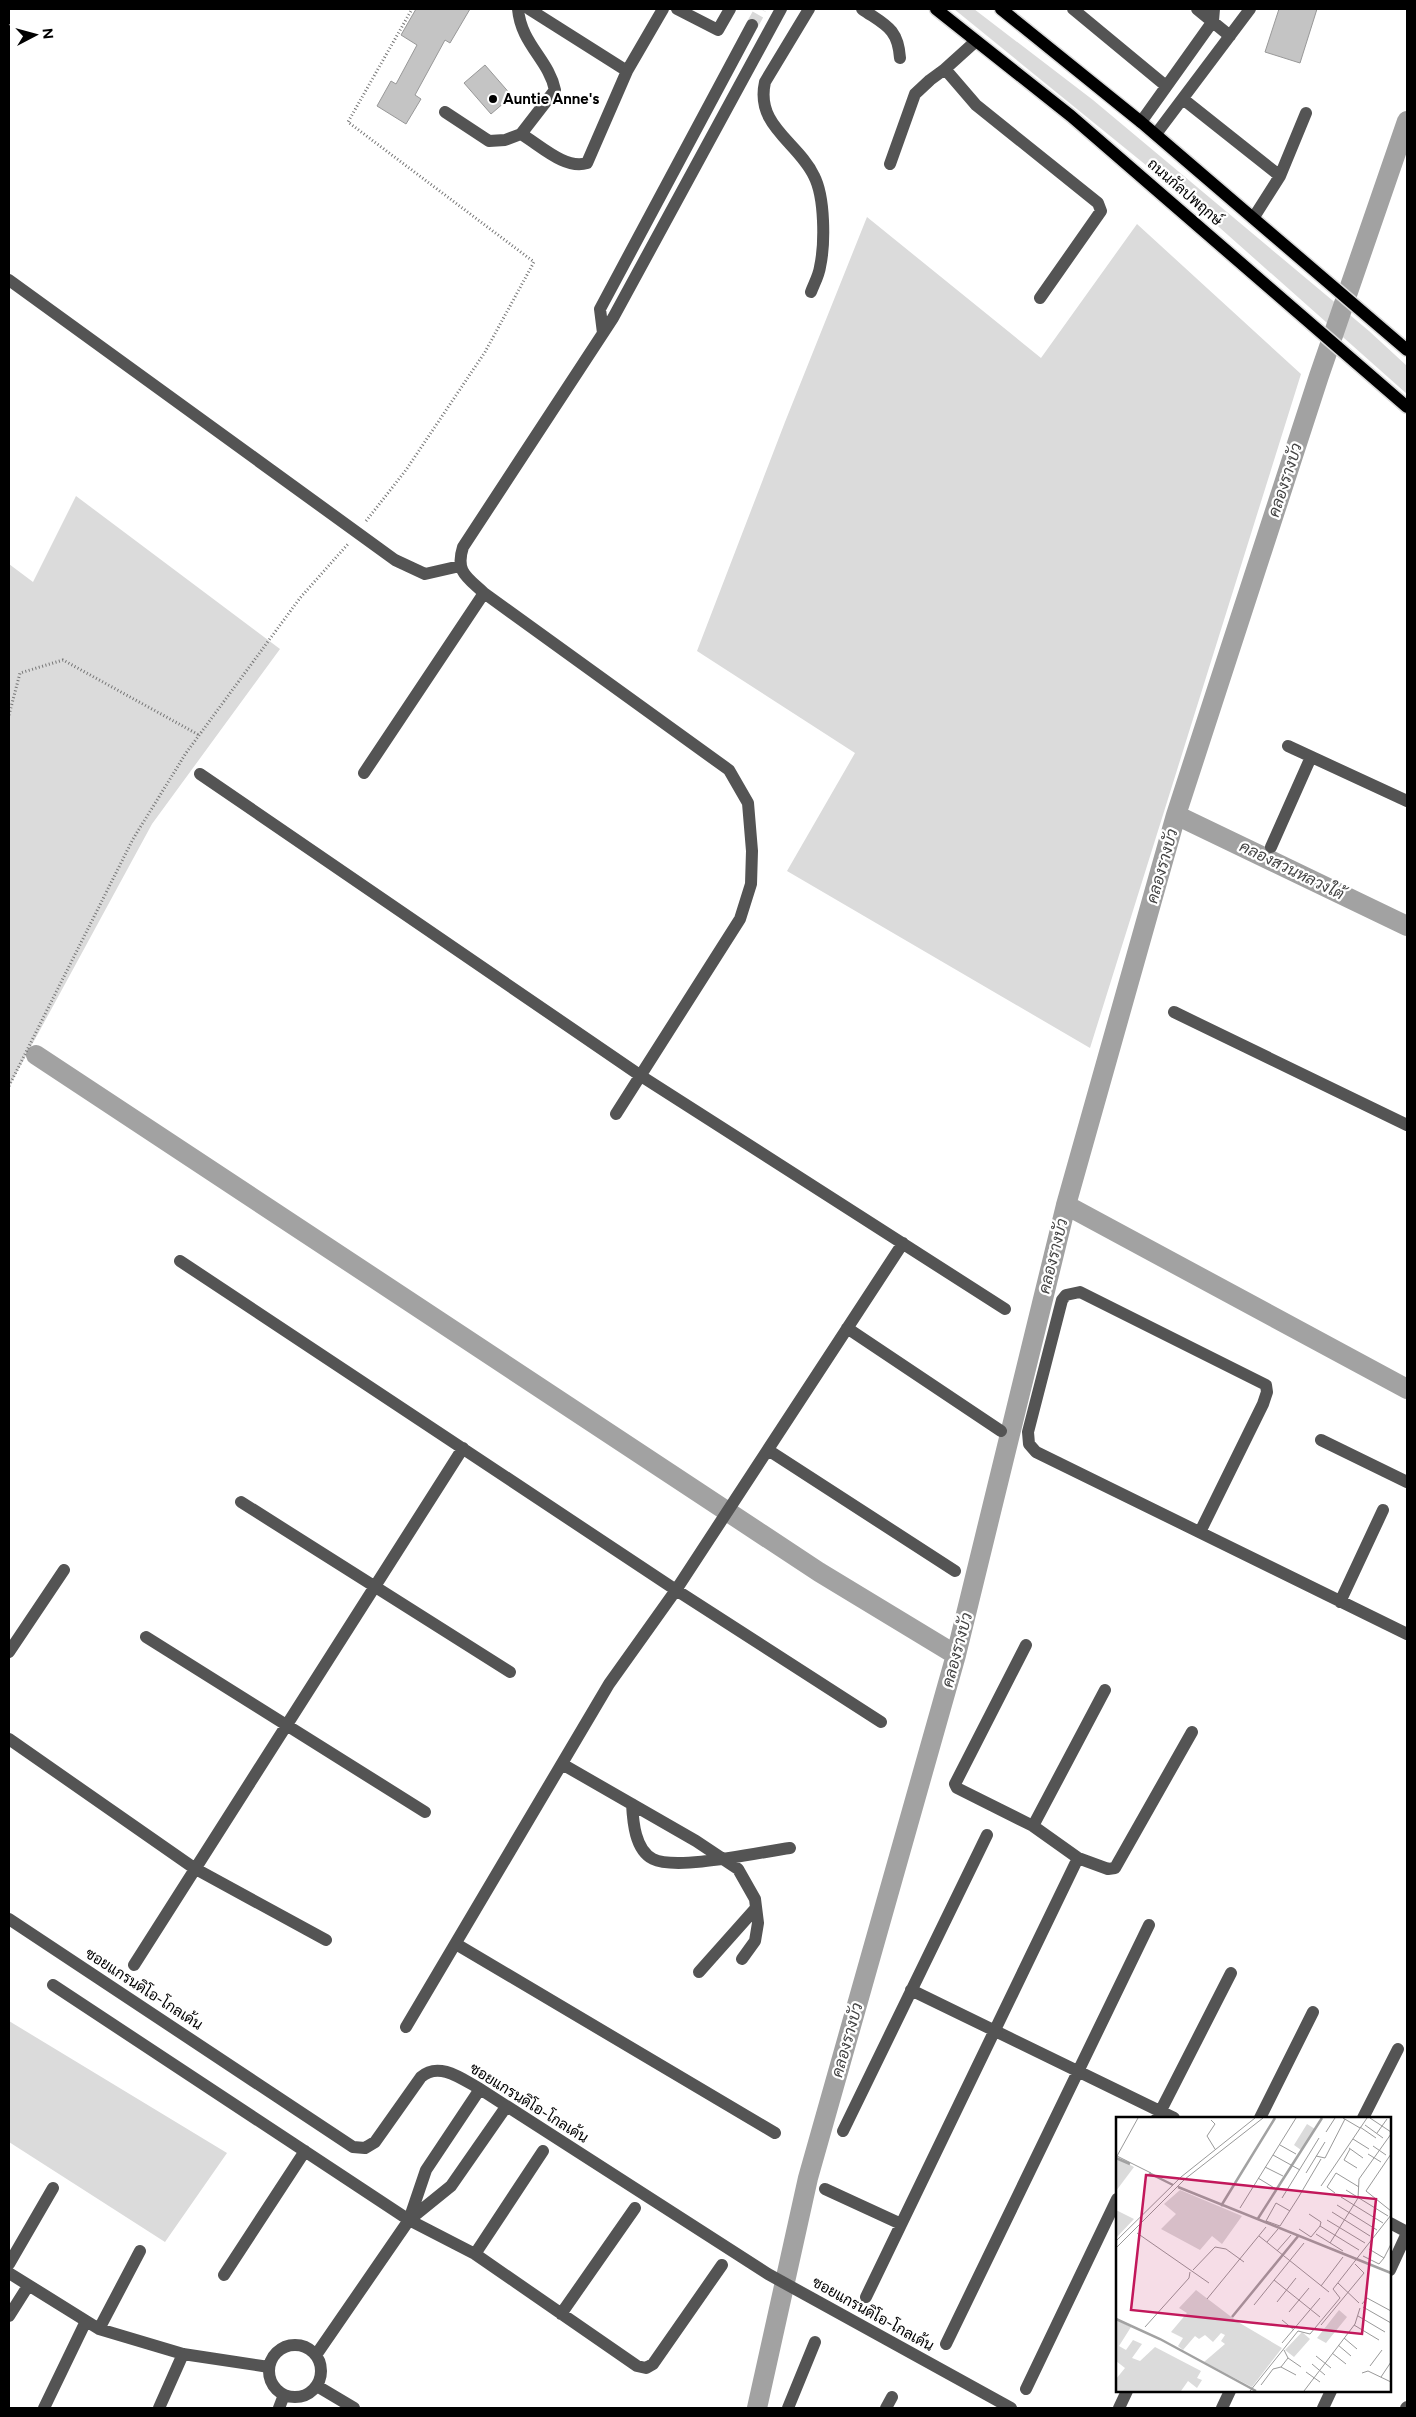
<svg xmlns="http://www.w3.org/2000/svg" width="1416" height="2417" viewBox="0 0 1416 2417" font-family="Figtree,Sarabun,sans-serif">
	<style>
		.green { fill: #dbdbdb }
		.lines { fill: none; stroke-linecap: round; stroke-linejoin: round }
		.canal { stroke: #a2a2a2; stroke-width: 20 }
		.building { fill: #c4c4c4; stroke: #989898 }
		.minor-tunnel { stroke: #d9d9d9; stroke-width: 12; stroke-dasharray: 12 6; stroke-linecap: butt }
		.major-casing { stroke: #dbdbdb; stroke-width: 15 }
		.path { stroke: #767676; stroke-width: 3; stroke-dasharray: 1 2.5; stroke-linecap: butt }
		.minor { stroke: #545454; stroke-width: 12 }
		.major { stroke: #000; stroke-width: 12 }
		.poi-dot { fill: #000; stroke: #fff; stroke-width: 2 }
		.labels { text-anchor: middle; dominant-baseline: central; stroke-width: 4.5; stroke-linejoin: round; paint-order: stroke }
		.poi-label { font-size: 15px; font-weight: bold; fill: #000; stroke: #fff; text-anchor: start }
		.street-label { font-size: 15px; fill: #000; stroke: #fff }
		.water-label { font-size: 16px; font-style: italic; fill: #434343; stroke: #fff }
		.inset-river { fill: none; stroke: #a2a2a2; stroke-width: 2.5 }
		.inset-road { fill: none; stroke: #999; stroke-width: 1 }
		.view { fill: #c2185b; fill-opacity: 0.15; stroke: #c2185b; stroke-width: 2.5 }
		.inset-edge { fill: none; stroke: #000; stroke-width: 2.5 }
	</style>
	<rect width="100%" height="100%" fill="#fff"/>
	<path class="green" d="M 954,9 L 974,9 L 1093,100 L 1369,331 L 1407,366 L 1407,394 L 1184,196 Z
		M 867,217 L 1041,358 L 1137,224 L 1301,374 L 1090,1048 L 787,871 L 855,753 L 697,651 L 785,422 Z
		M 76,496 L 280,649 L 152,824 L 9,1087 L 9,564 L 33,582 Z
		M 9,2021 L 227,2153 L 165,2242 L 9,2142 Z"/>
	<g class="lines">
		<path class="canal" d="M 1176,815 L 1407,926
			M 36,1055 L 819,1572 L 956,1655
			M 1066,1205 L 1407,1389
			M 757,2408 L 808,2178 L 956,1655 L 1066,1205 L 1176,815 L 1319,376 L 1407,121"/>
	</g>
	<path class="building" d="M 416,9 L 470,9 L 450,43 L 445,40 L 415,95 L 421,99 L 406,124 L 377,106 L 391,81 L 396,84 L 417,45 L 401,35 Z
		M 1279,9 L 1317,9 L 1300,63 L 1265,52 Z
		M 485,65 L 512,96 L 491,114 L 464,83 Z"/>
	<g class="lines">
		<path class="minor-tunnel" d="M 752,25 L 761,9"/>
		<g class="major-casing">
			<path id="major" d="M 936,9 L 1071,116 L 1407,407
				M 1001,9 L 1141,122 L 1407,350"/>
		</g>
		<path class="path" d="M 366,521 L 406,470 L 485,352 L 534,262 L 348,122 L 412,9
			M 9,715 L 20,673 L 63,660 L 199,735
			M 9,1086 L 133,839 L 186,753 L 300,598 L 348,544"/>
		<path class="minor" d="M 518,9 C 521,44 549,60 555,90 L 521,134 C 540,145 565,170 587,163 L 627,71
			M 529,9 L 627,71 L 663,9
			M 677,9 L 718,30 L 730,9
			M 809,9 L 765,82 C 755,126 798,142 814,176 C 825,197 825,244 820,267 C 819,275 814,284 811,292
			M 862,9 C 885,25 898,28 900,58
			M 1073,9 L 1166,86
			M 1197,9 L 1230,36
			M 976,41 L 945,69 L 976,105 L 1098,203 L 1101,211 L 1040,298
			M 1183,99 L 1280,176
			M 445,112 L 489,141 L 505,140 L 521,134
			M 1141,122 L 1213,21 L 1214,9
			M 1156,134 L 1250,9
			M 890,164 L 915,94 L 930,80 L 945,69
			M 1254,217 L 1280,176 L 1306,113
			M 9,280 L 395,560 L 425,574 L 460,566
			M 603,333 L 600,309 L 752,25
			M 484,593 L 729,770 L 748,803 L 752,851 L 751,884 L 740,919 L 616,1114
			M 1288,746 L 1407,801
			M 364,773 L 484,593 C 467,577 455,572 463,547 L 613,318 L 781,9
			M 200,774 L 641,1076 L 1005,1309
			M 1271,847 L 1311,757
			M 1174,1012 L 1407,1125
			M 180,1261 L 676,1590 L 881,1722
			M 847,1328 L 1001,1431
			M 1321,1440 L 1407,1482
			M 768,1450 L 955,1571
			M 241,1502 L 510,1672
			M 1200,1532 L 1263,1404 L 1267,1392 L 1266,1385 L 1080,1292 L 1066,1295 L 1062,1300 L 1028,1432 L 1029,1444 L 1036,1452 L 1407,1634
			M 1340,1602 L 1383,1510
			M 146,1637 L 425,1812
			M 1026,1645 L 955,1784 L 957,1788 L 1033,1826 L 1078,1858 L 1108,1869 L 1115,1868 L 1192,1732
			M 9,1652 L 64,1570
			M 9,1739 L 194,1868 L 326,1940
			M 562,1764 L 696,1841 L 738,1869 L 755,1899 L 758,1923 L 755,1941 L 742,1959
			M 632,1804 C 633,1822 635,1850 653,1859 C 677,1871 760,1852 790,1848
			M 1033,1826 L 1105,1690
			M 9,1919 L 353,2147 L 365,2148 L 375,2142 L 421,2077 C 439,2061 462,2079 480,2089 L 768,2274 L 1011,2408
			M 456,1944 L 775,2133
			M 134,1965 L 463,1448
			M 699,1972 L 756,1908
			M 53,1985 L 409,2220 L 475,2254 L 637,2366 L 646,2368 L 653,2364 L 722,2265
			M 911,1990 L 1174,2118
			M 406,2027 L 609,1684 L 676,1590 L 903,1243
			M 1157,2118 L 1231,1973
			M 1260,2118 L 1313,2012
			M 1363,2118 L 1398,2049
			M 843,2131 L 987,1835
			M 825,2189 L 901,2224
			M 409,2220 L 451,2186 L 506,2107
			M 1390,2223 L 1407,2232
			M 475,2254 L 543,2151
			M 9,2264 L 53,2188
			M 1390,2270 L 1407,2233
			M 9,2273 L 99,2329 L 183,2354 L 269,2367
			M 224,2275 L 305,2151
			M 866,2297 L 1078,1858
			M 561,2314 L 635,2208
			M 9,2316 L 28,2286
			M 99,2329 L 140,2251
			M 946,2344 L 1149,1925
			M269 2371a26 26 0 1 1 52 0a26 26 0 1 1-52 0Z
			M 316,2355 L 409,2220 L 426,2170 L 480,2089
			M 317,2386 L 354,2408
			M 1026,2389 L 1117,2199
			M 44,2408 L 86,2321
			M 159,2408 L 183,2354
			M 279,2408 L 284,2395
			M 788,2408 L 815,2342
			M 886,2408 L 892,2397
			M 1119,2408 L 1127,2391
			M 1222,2408 L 1230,2391
			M 1323,2408 L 1331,2391
			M 1406,2408 L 1407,2407"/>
		<use href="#major" class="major"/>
	</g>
	<circle class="poi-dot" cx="493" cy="99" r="5"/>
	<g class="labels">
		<g class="poi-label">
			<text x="503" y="99">Auntie Anne's</text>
		</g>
		<g class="street-label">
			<text transform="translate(1185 192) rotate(41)">ถนนกัลปพฤกษ์</text>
			<text transform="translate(144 1989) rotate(33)">ซอยแกรนดิโอ-โกลเด้น</text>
			<text transform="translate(529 2103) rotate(32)">ซอยแกรนดิโอ-โกลเด้น</text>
			<text transform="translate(873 2314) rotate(29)">ซอยแกรนดิโอ-โกลเด้น</text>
		</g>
		<g class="water-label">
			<text transform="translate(1285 480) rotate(-72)">คลองรางบัว</text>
			<text transform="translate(1162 866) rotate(-74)">คลองรางบัว</text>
			<text transform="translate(1292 870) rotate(26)">คลองสวนหลวงใต้</text>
			<text transform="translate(1053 1256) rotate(-76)">คลองรางบัว</text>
			<text transform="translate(957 1650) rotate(-75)">คลองรางบัว</text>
			<text transform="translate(847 2040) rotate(-74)">คลองรางบัว</text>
		</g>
	</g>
	<g transform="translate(1116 2117)">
		<rect width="275" height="275" fill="#fff"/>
		<path d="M 191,7 L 199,12 L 185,33 L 178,28 ZM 1,41 L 18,50 L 0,74 L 0,42 ZM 64,73 L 126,99 L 106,127 L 96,119 L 84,133 L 45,112 L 60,97 L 48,87 ZM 0,93 L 18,102 L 0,121 ZM 80,173 L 122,205 L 166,231 L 136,270 L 88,245 L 109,227 L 105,224 L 109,218 L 105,216 L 97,225 L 89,218 L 83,222 L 79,219 L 67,233 L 62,229 L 67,221 L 55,215 L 71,196 L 63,191 ZM 223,193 L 231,200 L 210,226 L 201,221 ZM 0,203 L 15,210 L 3,229 L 10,233 L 17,223 L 26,227 L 16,241 L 24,244 L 39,230 L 85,254 L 81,261 L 86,263 L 81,271 L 72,264 L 65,274 L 0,274 L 0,262 L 9,251 L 0,244 ZM 186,215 L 194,222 L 178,240 L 169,233 Z" fill="#dbdbdb"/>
		<path class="inset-river" d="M 0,41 L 14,47M 33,56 L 57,68M 62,70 L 275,156M 105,89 L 159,1M 141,103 L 206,1M 116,200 L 183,118M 0,202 L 44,222 L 140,274"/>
		<path class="inset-road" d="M 22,1 L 1,39 L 35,56M 227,1 L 244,11M 254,1 L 275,15M 95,3 L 99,7 L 91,19 L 99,32M 249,8 L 267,21M 244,10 L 260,21M 210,15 L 219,1M 261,16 L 271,2M 237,22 L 253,32M 164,28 L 180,37M 257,29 L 270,38M 233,31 L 247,41M 234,32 L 228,43 L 241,51M 252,37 L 265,45M 275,37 L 250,74 L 275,94M 157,38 L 184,53M 200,39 L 209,41 L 229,2M 149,50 L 167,59M 190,56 L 209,25M 142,61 L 160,72M 205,69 L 251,1M 230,73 L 272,99M 219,76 L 211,70 L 220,56 L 243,70M 225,80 L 267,106M 166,81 L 203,21M 221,88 L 261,113M 124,91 L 180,1M 174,94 L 160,86 L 150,104 L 164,109 L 182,81 L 205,42M 216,95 L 254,119M 211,103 L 249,126M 204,109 L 243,133M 183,112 L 195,120 L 204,109 L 205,105 L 193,97M 21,116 L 93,166M 200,117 L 227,134M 143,119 L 213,175M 0,124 L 65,60 L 139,1M 151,125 L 162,112M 214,126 L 242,81 L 243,62 L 275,17M 0,131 L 69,62 L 147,1M 253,132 L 268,141 L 275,127M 161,134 L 175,118M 247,139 L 263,147 L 268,141M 77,153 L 99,130 L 110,132 L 128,145M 158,163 L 204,200M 222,166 L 243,186M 205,169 L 227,140M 91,182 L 150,110M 161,185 L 180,161M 246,187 L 251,181 L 275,194M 138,188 L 188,126M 247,190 L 275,206M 173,195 L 193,171M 242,199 L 269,215M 166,203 L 178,213M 205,208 L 248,156 L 239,147M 238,208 L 263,223M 29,210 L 73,161 L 74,155M 228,221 L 241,232M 166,226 L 204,181M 222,228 L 235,239M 168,233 L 172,241 L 185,250M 216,236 L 230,247M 200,239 L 215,251M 172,241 L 165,250 L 180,258M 196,247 L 209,258M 254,249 L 266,233M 190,255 L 204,265M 246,256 L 252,254 L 275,265M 265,260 L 275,245M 145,268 L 157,252 L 165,250M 134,274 L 182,214 L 194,217 L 224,181 L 217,172 L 275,98M 188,274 L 239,207 L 244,191"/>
		<path class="view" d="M 30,58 L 260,82 L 246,217 L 15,193 Z"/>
		<rect width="275" height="275" class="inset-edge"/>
	</g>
	<rect width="1416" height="2417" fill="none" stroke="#000000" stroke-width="20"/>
	<g transform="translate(35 35) rotate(84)" stroke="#ffffff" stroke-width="4" paint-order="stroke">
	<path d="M0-4L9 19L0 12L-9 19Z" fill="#000000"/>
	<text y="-8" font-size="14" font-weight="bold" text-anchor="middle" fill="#000000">N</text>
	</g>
</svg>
